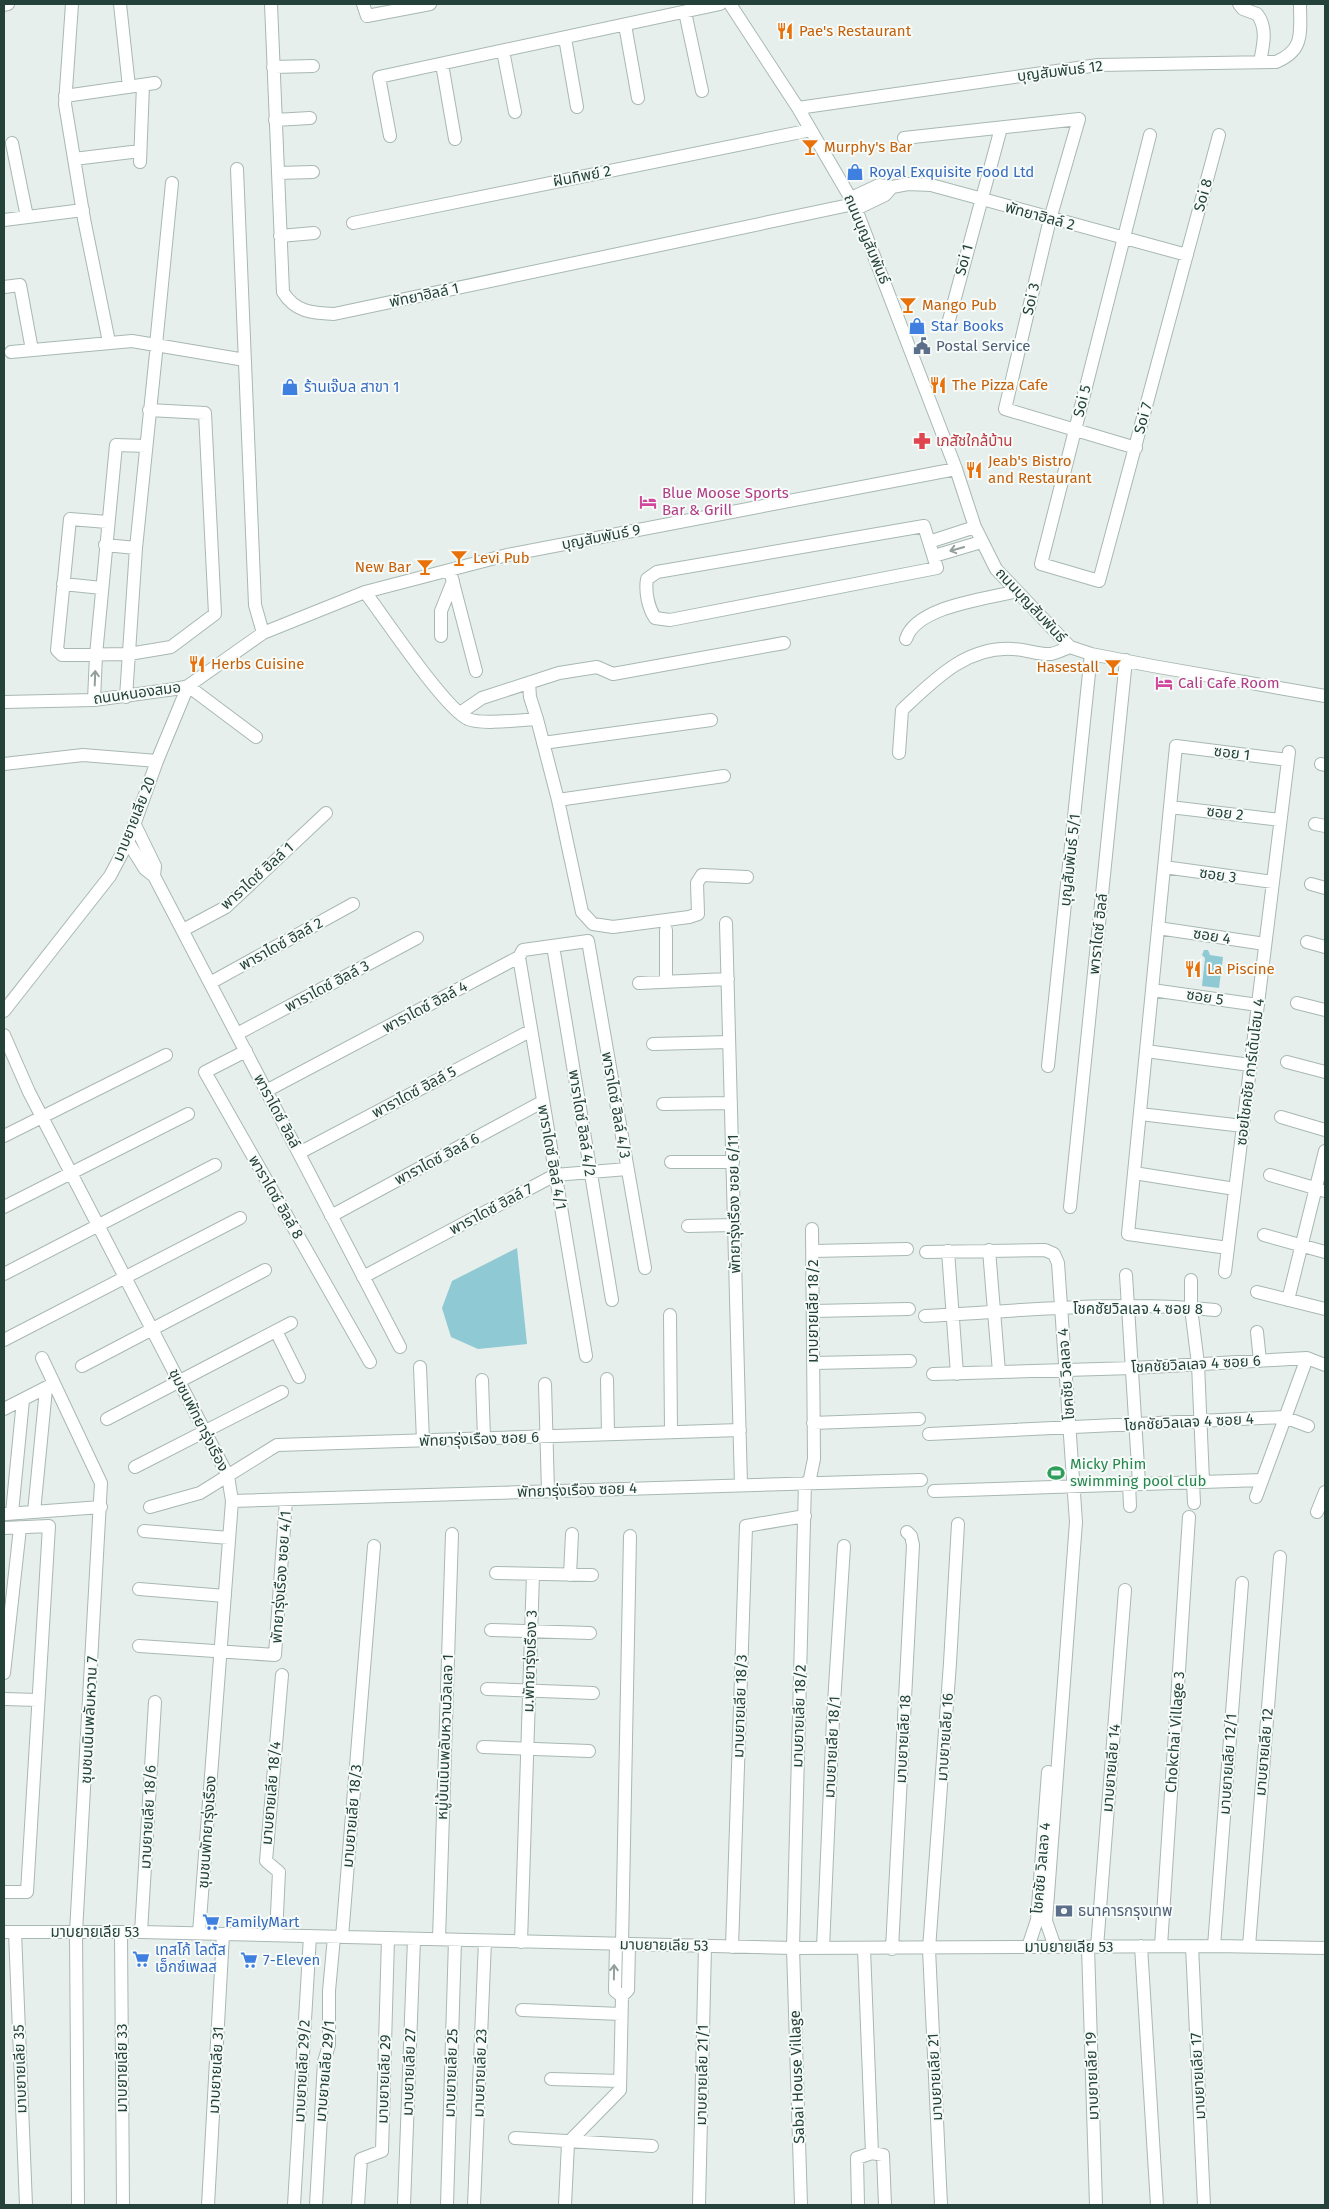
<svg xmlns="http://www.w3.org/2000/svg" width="1329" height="2209" viewBox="0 0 1329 2209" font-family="'Fira Sans','Noto Sans Thai',sans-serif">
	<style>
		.water { fill: #8ec9d4 }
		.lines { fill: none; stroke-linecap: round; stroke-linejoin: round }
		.minor-casing { stroke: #a8b8b2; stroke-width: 14 }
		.minor { stroke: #fff; stroke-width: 12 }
		.oneway { stroke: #92a09c }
		.labels { text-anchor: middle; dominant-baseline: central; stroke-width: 4; stroke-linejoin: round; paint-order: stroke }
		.food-label { font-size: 15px; fill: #c56008; stroke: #f7fbf9; text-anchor: start }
		.street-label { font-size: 15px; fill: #24423a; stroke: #f7fbf9 }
		.shop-label { font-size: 15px; fill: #366cbe; stroke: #f7fbf9; text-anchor: start }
		.service-label { font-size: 15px; fill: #4e5e75; stroke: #f7fbf9; text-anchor: start }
		.health-label { font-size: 15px; fill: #be3a42; stroke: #f7fbf9; text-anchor: start }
		.hotel-label { font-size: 15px; fill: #b23c85; stroke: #f7fbf9; text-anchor: start }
		.leisure-label { font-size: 15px; fill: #27864d; stroke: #f7fbf9; text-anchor: start }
	</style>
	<rect width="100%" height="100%" fill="#e6efeb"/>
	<path class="water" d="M 1204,950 L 1208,950 L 1210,955 L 1223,957 L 1219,988 L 1202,986 L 1205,958 L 1202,955 Z
		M 517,1248 L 527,1344 L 478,1349 L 451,1337 L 442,1308 L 452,1281 Z"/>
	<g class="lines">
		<g class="minor-casing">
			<path id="minor" d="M 72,4 L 65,104 L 84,219 L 109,342
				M 120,4 L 129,87
				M 271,4 L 283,292 C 295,312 312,313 334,314 L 854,204
				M 363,4 L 367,16 L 430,4
				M 730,4 L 798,108 L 854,204 L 956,469 L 975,527 L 996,569 L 1070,647 L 1091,654 L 1153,666 L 1325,696
				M 1239,4 L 1243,9 L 1257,14 C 1268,28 1263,46 1260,62
				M 4,5 L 8,4
				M 685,12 L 702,91
				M 625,25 L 638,98
				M 565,38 L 577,107
				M 503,51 L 515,112
				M 442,64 L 455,139
				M 273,67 L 313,66
				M 65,96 L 155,83
				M 798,108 L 1098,65 L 1276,62 C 1305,50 1300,32 1300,4
				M 275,120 L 310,118
				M 1150,135 L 1041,564 L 1099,581 L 1219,135
				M 390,136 L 379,77 L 720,4
				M 904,138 L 1079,119 L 1050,219 L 1005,409 L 1136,448
				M 12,143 L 27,217
				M 74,159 L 140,151
				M 140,162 L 143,85
				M 237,169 L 255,605 L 263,633
				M 278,173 L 313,172
				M 892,187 L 908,184 L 931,185 L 1187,255
				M 851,198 L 879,185 L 892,187 L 885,195 L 856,209
				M 4,220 L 83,210
				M 353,223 L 811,130
				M 280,236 L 314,233
				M 4,287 L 20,285 L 32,350
				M 949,320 L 1001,128
				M 156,345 L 172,183
				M 11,352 L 132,341 L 245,360
				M 107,522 L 70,519 L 57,650 L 62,655 L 129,654 L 171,647 L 215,614 L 205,413 L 149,410
				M 924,526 L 937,568 L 670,620 L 655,618 C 648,607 645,592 647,579 L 657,572 Z
				M 929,542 L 975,527
				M 105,545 L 136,548
				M 934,556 L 981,542
				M 450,571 L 476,671
				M 63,584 L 102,588
				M 365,592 C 384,617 445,709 468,719 C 481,725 521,720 537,719 L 558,800 L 582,912 L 593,924 L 613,927 L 689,917 L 698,914 L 697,883 L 702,875 L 747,877
				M 441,636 L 441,611 L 453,581
				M 906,639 C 916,606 987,599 1017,591
				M 529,683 L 530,697 L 537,719
				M 126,697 L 136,548 L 156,353
				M 94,700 L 96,655 L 116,445 L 146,446
				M 4,702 L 94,700 L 175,689 L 188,686 L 263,633 L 365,592 L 507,555 L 956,469
				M 460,713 L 482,698 L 559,673 L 597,667 L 613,674 L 784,643
				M 543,743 L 711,720
				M 899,753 L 902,710 C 934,680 966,646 1013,649 C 1025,649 1039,655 1051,654 C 1057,653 1064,649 1070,647
				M 4,764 L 83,755 L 157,761
				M 1321,764 L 1325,765
				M 558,800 L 724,776
				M 1170,807 L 1280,820
				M 1315,824 L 1325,826
				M 128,842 L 145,869 L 154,876 L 155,866 L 135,825
				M 1164,867 L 1273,882
				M 154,876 L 400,1347
				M 1311,884 L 1325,888
				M 726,923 L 741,1485
				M 1158,928 L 1265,944
				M 183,930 L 226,907 L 326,813
				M 666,930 L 666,982
				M 1307,942 L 1325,947
				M 553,946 L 612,1300
				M 519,957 L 586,1356
				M 210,983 L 353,904
				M 639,983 L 728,979
				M 1152,990 L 1258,1005
				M 1297,1003 L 1325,1010
				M 4,1011 L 110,876 L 128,842 L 157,761 L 188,686 L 256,737
				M 237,1034 L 417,938
				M 4,1035 L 29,1092 L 228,1476 L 232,1501 L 199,1933
				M 653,1044 L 729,1042
				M 246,1051 L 205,1072 L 370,1362
				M 1146,1051 L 1250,1065
				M 1287,1062 L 1325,1072
				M 1048,1066 L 1091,654
				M 266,1091 L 519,957 L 523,950 L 588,941 L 645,1268
				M 663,1104 L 731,1103
				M 1140,1114 L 1243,1126
				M 1281,1117 L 1325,1130
				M 4,1136 L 166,1055
				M 299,1153 L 530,1031
				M 671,1162 L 733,1162
				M 1134,1173 L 1235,1189
				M 1270,1175 L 1325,1191
				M 4,1207 L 188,1114
				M 1070,1207 L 1126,660
				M 331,1216 L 542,1102
				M 688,1226 L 734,1225
				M 1264,1235 L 1325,1252
				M 1228,1248 L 1128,1234 L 1176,746 L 1288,760
				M 989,1250 L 999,1372
				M 813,1251 L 907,1249
				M 948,1251 L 957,1374
				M 926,1252 L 1045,1250 L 1054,1254 L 1058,1263 L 1076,1522 L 1046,1921 L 1055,1947
				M 1225,1272 L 1289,752
				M 4,1274 L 215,1165
				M 1126,1275 L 1139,1483
				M 363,1277 L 555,1175 L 627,1169
				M 1191,1280 L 1191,1308 L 1198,1364 L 1203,1481
				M 1257,1292 L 1325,1309
				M 1288,1300 L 1325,1151
				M 813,1311 L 909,1309
				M 670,1315 L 671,1432
				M 925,1316 C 1020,1311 1119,1300 1215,1310
				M 276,1331 L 299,1377
				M 1257,1332 L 1260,1361
				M 4,1340 L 240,1218
				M 42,1358 L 101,1483 L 76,1932 L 78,2205
				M 813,1363 L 910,1361
				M 82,1366 L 265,1270
				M 420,1367 L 423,1441
				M 933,1374 L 1133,1368 L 1307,1358 L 1325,1365
				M 607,1379 L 608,1434
				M 482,1380 L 484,1438
				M 545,1384 L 548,1491
				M 4,1409 L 51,1385
				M 107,1419 L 291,1323
				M 813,1423 L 919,1419
				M 929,1434 L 1284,1417 L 1308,1426
				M 135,1467 L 282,1392
				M 1193,1482 L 1194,1503
				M 809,1483 L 814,1459 L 812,1229
				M 1129,1483 L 1130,1506
				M 934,1491 L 1262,1480
				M 1256,1497 L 1307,1358
				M 232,1501 L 921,1480
				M 150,1507 L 200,1493 L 277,1445 L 740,1430
				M 34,1512 L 46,1389
				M 1317,1512 L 1325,1492
				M 12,1513 L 23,1400
				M 6,1514 L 101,1507
				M 4,1528 L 49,1526 L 27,1892 L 4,1892
				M 144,1531 L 229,1538
				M 496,1573 L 592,1575
				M 570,1575 L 572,1534
				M 139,1589 L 225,1596
				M 491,1630 L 590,1633
				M 139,1646 L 275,1655 L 286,1500
				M 4,1673 L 20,1528
				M 487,1689 L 593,1693
				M 4,1699 L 38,1700
				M 483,1747 L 589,1751
				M 4,1932 L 141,1932 L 793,1948 L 1214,1946 L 1325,1948
				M 15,1932 L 26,2205
				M 121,1932 L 123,2205
				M 141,1932 L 155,1702
				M 276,1935 L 279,1872 L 266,1861 L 282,1675
				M 342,1937 L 374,1546
				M 439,1939 L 452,1534
				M 521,1942 L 533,1574
				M 616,1944 L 615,1991 L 622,1996
				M 622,1944 L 630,1536
				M 1141,1946 L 1157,2205
				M 1161,1946 L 1189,1517
				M 1192,1946 L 1204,2205
				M 1214,1946 L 1242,1583
				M 1249,1946 L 1280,1557
				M 732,1947 L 746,1526 L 805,1516
				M 1028,1947 L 1037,1920 L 1048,1772
				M 1088,1947 L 1096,2205
				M 1097,1947 L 1125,1590
				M 823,1948 L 833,1719 L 844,1546
				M 864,1949 L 872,2153
				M 892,1949 L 913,1545 L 911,1536 L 907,1532
				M 522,2010 L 621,2014
				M 551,2079 L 620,2081
				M 515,2138 L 652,2146
				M 208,2205 L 223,1934
				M 294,2205 L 310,1936
				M 316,2205 L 324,2062 L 329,2045 L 329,1991 L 334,1937
				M 358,2205 L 361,2159 L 382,2151 L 388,1938
				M 404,2205 L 414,1939
				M 447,2205 L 455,1940
				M 474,2205 L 485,1941
				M 565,2205 L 568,2143 L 620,2090 L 622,1996 L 628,1990 L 629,1945
				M 699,2205 L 705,1946
				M 801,2205 L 793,1948 L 805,1483
				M 858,2205 L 857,2158 L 872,2153 L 883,2155 L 885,2205
				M 941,2205 L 929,1949 L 950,1663 L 958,1524"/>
		</g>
		<use href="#minor" class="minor"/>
	</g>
	<defs><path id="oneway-shaft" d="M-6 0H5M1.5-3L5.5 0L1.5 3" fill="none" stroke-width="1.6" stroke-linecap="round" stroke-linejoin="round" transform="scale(1.25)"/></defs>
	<g class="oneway">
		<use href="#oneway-shaft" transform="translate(957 549) rotate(164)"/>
		<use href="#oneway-shaft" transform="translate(95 678) rotate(-88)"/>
		<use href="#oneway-shaft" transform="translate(614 1972) rotate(-89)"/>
	</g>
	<defs>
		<g id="restaurant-bare" transform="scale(1.35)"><path d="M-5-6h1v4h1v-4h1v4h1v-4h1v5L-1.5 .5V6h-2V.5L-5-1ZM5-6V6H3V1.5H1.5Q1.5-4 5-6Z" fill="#e8710a" stroke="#f7fbf9" stroke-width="2.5" paint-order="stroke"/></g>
		<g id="bar-bare" transform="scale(1.35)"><path d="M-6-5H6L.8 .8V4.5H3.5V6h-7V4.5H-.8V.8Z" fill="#e8710a" stroke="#f7fbf9" stroke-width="2.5" paint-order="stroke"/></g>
		<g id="shop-bare" transform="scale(1.35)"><path d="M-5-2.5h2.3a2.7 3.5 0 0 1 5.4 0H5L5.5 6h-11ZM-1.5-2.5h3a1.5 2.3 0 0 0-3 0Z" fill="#3f7fe0" stroke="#f7fbf9" stroke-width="2.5" paint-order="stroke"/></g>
		<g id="civic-bare" transform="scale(1.35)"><path d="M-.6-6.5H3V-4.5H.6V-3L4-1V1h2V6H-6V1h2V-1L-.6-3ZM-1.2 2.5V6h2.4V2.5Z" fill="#5c6f8a" stroke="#f7fbf9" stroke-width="2.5" paint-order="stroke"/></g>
		<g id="pharmacy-bare" transform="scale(1.35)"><path d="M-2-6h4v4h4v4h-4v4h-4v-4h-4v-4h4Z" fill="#e0444e" stroke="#f7fbf9" stroke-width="2.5" paint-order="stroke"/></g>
		<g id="hotel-bare" transform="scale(1.35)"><path d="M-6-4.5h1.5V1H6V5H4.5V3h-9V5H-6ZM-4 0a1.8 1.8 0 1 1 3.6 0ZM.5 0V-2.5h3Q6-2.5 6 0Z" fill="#d1479c" stroke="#f7fbf9" stroke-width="2.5" paint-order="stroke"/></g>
		<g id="stadium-bare" transform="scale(1.35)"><path d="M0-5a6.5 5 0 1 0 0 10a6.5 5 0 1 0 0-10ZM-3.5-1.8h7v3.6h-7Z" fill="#2e9e5b" stroke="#f7fbf9" stroke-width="2.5" paint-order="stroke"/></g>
		<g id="bank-bare" transform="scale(1.35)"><path d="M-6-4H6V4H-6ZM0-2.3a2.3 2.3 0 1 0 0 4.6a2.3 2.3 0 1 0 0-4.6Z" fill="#5c6f8a" stroke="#f7fbf9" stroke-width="2.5" paint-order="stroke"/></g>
		<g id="supermarket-bare" transform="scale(1.35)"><path d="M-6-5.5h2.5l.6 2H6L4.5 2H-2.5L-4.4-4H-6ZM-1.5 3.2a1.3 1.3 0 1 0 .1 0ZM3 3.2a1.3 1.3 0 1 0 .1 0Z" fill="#3f7fe0" stroke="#f7fbf9" stroke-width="2.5" paint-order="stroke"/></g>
	</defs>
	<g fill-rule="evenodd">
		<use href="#restaurant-bare" x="785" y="31"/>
		<use href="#bar-bare" x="810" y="147"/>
		<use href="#shop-bare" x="855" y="172"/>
		<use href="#bar-bare" x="908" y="305"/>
		<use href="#shop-bare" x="917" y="326"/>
		<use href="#civic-bare" x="922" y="346"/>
		<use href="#restaurant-bare" x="938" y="385"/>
		<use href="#shop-bare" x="290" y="387"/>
		<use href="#pharmacy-bare" x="922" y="441"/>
		<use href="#restaurant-bare" x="974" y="470"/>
		<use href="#hotel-bare" x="648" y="502"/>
		<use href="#bar-bare" x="459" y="558"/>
		<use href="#bar-bare" x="425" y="567"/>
		<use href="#restaurant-bare" x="197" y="664"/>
		<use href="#bar-bare" x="1113" y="667"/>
		<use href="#hotel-bare" x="1164" y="683"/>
		<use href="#restaurant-bare" x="1193" y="969"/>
		<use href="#stadium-bare" x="1056" y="1473"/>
		<use href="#bank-bare" x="1064" y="1911"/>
		<use href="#supermarket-bare" x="211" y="1922"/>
		<use href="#supermarket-bare" x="141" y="1959"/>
		<use href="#supermarket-bare" x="249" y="1960"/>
	</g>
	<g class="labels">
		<g class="food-label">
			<text x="799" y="31">Pae's Restaurant</text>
			<text x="824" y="147">Murphy's Bar</text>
			<text x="922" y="305">Mango Pub</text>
			<text x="952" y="385">The Pizza Cafe</text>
			<text x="988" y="461">Jeab's Bistro<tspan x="988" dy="17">and Restaurant</tspan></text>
			<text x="473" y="558">Levi Pub</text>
			<text x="411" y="567" text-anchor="end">New Bar</text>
			<text x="211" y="664">Herbs Cuisine</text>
			<text x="1099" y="667" text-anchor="end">Hasestall</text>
			<text x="1207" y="969">La Piscine</text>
		</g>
		<g class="street-label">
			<text transform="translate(1060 71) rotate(-7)">บุญสัมพันธ์ 12</text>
			<text transform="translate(582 176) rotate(-11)">ฝันทิพย์ 2</text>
			<text transform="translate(1203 195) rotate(-75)">Soi 8</text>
			<text transform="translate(1040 216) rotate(15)">พัทยาฮิลล์ 2</text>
			<text transform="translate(867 239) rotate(67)">ถนนบุญสัมพันธ์</text>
			<text transform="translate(964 260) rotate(-75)">Soi 1</text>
			<text transform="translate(424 295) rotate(-12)">พัทยาฮิลล์ 1</text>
			<text transform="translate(1031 299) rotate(-77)">Soi 3</text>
			<text transform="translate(1082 401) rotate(-76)">Soi 5</text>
			<text transform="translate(1143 418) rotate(-75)">Soi 7</text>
			<text transform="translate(601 537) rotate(-11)">บุญสัมพันธ์ 9</text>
			<text transform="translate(1031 605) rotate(47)">ถนนบุญสัมพันธ์</text>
			<text transform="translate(137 693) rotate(-8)">ถนนหนองสมอ</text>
			<text transform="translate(1232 753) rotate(7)">ซอย 1</text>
			<text transform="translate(1225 813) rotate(7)">ซอย 2</text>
			<text transform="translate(134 819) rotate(-68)">มาบยายเลีย 20</text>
			<text transform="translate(1070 860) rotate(-84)">บุญสัมพันธ์ 5/1</text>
			<text transform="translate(1218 875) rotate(8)">ซอย 3</text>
			<text transform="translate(257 876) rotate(-42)">พาราไดซ์ ฮิลล์ 1</text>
			<text transform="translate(1098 934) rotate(-84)">พาราไดซ์ ฮิลล์</text>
			<text transform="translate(1212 936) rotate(9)">ซอย 4</text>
			<text transform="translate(281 944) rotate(-29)">พาราไดซ์ ฮิลล์ 2</text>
			<text transform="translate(327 986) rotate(-28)">พาราไดซ์ ฮิลล์ 3</text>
			<text transform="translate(1205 997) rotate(9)">ซอย 5</text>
			<text transform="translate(425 1007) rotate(-28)">พาราไดซ์ ฮิลล์ 4</text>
			<text transform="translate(1250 1072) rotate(-83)">ซอยโชคชัย การ์เด้นโฮม 4</text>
			<text transform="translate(414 1092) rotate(-28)">พาราไดซ์ ฮิลล์ 5</text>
			<text transform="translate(616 1105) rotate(80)">พาราไดซ์ ฮิลล์ 4/3</text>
			<text transform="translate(277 1111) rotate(62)">พาราไดซ์ ฮิลล์</text>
			<text transform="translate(582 1123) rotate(81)">พาราไดซ์ ฮิลล์ 4/2</text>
			<text transform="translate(552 1157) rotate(80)">พาราไดซ์ ฮิลล์ 4/1</text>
			<text transform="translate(437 1159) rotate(-28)">พาราไดซ์ ฮิลล์ 6</text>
			<text transform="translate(276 1197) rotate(60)">พาราไดซ์ ฮิลล์ 8</text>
			<text transform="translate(734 1204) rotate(-91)">พัทยารุ่งเรือง ซอย 6/11</text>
			<text transform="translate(491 1209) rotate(-28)">พาราไดซ์ ฮิลล์ 7</text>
			<text x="1138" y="1309">โชคชัยวิลเลจ 4 ซอย 8</text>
			<text transform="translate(813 1311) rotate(-90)">มาบยายเลีย 18/2</text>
			<text transform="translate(1196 1364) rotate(-3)">โชคชัยวิลเลจ 4 ซอย 6</text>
			<text transform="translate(1066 1374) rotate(-94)">โชคชัย วิลเลจ 4</text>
			<text transform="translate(199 1420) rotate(63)">ชุมชนพัทยารุ่งเรือง</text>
			<text transform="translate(1189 1422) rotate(-3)">โชคชัยวิลเลจ 4 ซอย 4</text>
			<text transform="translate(479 1439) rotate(-2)">พัทยารุ่งเรือง ซอย 6</text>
			<text transform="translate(577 1490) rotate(-2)">พัทยารุ่งเรือง ซอย 4</text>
			<text transform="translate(281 1577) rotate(-86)">พัทยารุ่งเรือง ซอย 4/1</text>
			<text transform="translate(530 1661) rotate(-88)">ม.พัทยารุ่งเรือง 3</text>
			<text transform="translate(740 1706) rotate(-88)">มาบยายเลีย 18/3</text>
			<text transform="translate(799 1716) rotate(-88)">มาบยายเลีย 18/2</text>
			<text transform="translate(89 1720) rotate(-87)">ชุมชนเนินพลับหวาน 7</text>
			<text transform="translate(1175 1732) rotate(-86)">Chokchai Village 3</text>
			<text transform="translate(445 1737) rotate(-88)">หมู่บ้นเนินพลับหวานวิลเลจ 1</text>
			<text transform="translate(945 1737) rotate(-86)">มาบยายเลีย 16</text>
			<text transform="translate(903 1739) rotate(-87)">มาบยายเลีย 18</text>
			<text transform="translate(832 1747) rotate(-87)">มาบยายเลีย 18/1</text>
			<text transform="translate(1264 1752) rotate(-85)">มาบยายเลีย 12</text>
			<text transform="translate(1228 1764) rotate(-86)">มาบยายเลีย 12/1</text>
			<text transform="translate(1111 1768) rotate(-85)">มาบยายเลีย 14</text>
			<text transform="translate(271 1793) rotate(-85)">มาบยายเลีย 18/4</text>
			<text transform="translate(352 1816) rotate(-85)">มาบยายเลีย 18/3</text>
			<text transform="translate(148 1817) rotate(-87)">มาบยายเลีย 18/6</text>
			<text transform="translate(207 1832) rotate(-86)">ชุมชนพัทยารุ่งเรือง</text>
			<text transform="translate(1041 1868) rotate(-85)">โชคชัย วิลเลจ 4</text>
			<text x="95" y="1932">มาบยายเลีย 53</text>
			<text transform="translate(664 1945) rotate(1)">มาบยายเลีย 53</text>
			<text x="1069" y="1947">มาบยายเลีย 53</text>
			<text transform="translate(122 2068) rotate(-90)">มาบยายเลีย 33</text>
			<text transform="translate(20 2069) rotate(-92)">มาบยายเลีย 35</text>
			<text transform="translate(216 2070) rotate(-87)">มาบยายเลีย 31</text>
			<text transform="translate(302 2071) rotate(-87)">มาบยายเลีย 29/2</text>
			<text transform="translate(325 2071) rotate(-85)">มาบยายเลีย 29/1</text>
			<text transform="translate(409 2072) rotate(-88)">มาบยายเลีย 27</text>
			<text transform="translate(451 2073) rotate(-88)">มาบยายเลีย 25</text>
			<text transform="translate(480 2073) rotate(-88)">มาบยายเลีย 23</text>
			<text transform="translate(702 2075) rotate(-89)">มาบยายเลีย 21/1</text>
			<text transform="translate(1092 2076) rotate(-92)">มาบยายเลีย 19</text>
			<text transform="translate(1198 2076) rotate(-93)">มาบยายเลีย 17</text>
			<text transform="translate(797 2077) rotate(-92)">Sabai House Village</text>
			<text transform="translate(935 2077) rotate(-93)">มาบยายเลีย 21</text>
			<text transform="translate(384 2079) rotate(-88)">มาบยายเลีย 29</text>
		</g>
		<g class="shop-label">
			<text x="869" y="172">Royal Exquisite Food Ltd</text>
			<text x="931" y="326">Star Books</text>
			<text x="304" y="387">ร้านเจ๊บล สาขา 1</text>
			<text x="225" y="1922">FamilyMart</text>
			<text x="155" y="1950">เทสโก้ โลตัส<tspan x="155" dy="17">เอ็กซ์เพลส</tspan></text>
			<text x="263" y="1960">7-Eleven</text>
		</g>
		<g class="service-label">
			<text x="936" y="346">Postal Service</text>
			<text x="1078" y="1911">ธนาคารกรุงเทพ</text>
		</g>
		<g class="health-label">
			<text x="936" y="441">เภสัชใกล้บ้าน</text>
		</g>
		<g class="hotel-label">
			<text x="662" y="493">Blue Moose Sports<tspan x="662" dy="17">Bar &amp; Grill</tspan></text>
			<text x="1178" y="683">Cali Cafe Room</text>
		</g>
		<g class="leisure-label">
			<text x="1070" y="1464">Micky Phim<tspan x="1070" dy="17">swimming pool club</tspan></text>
		</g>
	</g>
	<rect width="1329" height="2209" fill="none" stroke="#24423a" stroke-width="10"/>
</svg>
